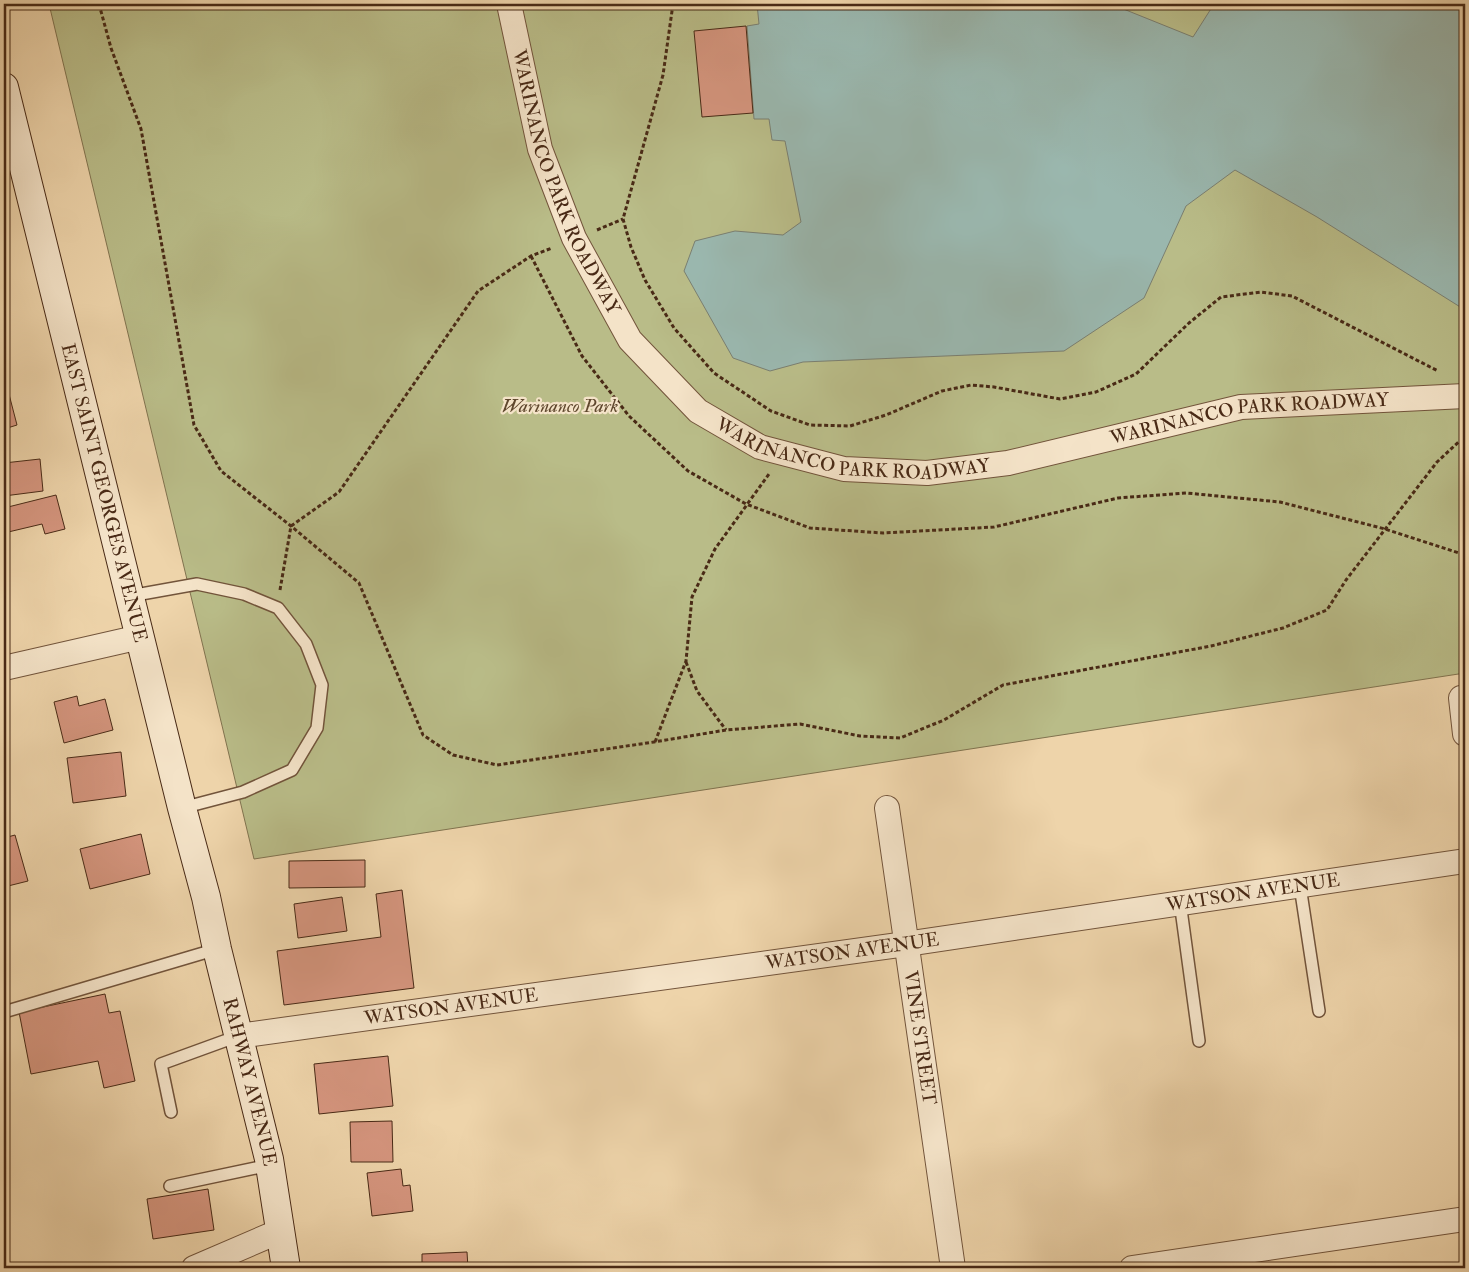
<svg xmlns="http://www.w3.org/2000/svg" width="1469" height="1272" viewBox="0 0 1469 1272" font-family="'IM FELL Double Pica',serif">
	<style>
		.green { fill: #b9bc88; stroke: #81734f }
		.water { fill: #9ab7ae; stroke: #7a7f71 }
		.building { fill: #d5957e; stroke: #492a16 }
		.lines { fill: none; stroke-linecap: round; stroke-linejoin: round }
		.lane-casing { stroke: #72543b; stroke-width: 14 }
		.street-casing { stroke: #72543b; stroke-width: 26 }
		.secondary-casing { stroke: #492a16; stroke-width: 30 }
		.path { stroke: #492a16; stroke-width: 3; stroke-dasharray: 4 2.5; stroke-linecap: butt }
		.lane { stroke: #f4e3c8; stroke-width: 11 }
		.street { stroke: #f4e3c8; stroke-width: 24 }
		.secondary { stroke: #f4e3c8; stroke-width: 28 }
		.labels { text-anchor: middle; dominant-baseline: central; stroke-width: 4.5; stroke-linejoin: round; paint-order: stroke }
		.street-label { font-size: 19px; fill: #492a16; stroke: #f4e3c8 }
		.park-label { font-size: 19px; font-style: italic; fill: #5f472d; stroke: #f4e3c8 }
	</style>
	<rect width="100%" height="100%" fill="#eed4aa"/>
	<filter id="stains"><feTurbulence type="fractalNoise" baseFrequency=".004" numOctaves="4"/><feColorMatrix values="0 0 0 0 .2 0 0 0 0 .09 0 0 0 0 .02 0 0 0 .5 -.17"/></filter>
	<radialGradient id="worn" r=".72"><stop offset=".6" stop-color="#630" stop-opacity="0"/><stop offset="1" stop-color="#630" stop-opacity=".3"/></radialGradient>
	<path class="green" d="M 49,4 L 1465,4 L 1465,673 L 254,859 Z"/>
	<path class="water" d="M 757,4 L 1111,4 L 1193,37 L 1214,4 L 1465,4 L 1465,310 L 1317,217 L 1235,170 L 1186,206 L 1144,298 L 1064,351 L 803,362 L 770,371 L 733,358 L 684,271 L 695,241 L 735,231 L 783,235 L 801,222 L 785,141 L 772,140 L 769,119 L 754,119 L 747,26 L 759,24 Z"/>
	<path class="building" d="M 746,26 L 753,113 L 702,117 L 694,31 Z
		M 4,375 L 17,425 L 4,429 Z
		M 40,459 L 43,491 L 4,496 L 4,463 Z
		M 56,495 L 65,529 L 45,534 L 42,524 L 4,533 L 4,508 Z
		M 77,696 L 79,706 L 105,699 L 113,730 L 64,743 L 54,702 Z
		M 121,752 L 126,796 L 73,803 L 67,758 Z
		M 141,834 L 150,874 L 90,889 L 80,849 Z
		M 15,835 L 28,881 L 4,887 L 4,838 Z
		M 365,860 L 365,887 L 289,888 L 289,861 Z
		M 402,890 L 414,988 L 284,1005 L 277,951 L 381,937 L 376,894 Z
		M 342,897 L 347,931 L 298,938 L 294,904 Z
		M 105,994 L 109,1013 L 120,1011 L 135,1081 L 104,1088 L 98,1061 L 31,1074 L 19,1012 Z
		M 388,1056 L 393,1106 L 319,1114 L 314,1064 Z
		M 392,1121 L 393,1162 L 351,1162 L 350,1122 Z
		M 401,1169 L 403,1186 L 410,1185 L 413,1211 L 372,1216 L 367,1173 Z
		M 208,1189 L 214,1230 L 153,1239 L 147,1199 Z
		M 467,1252 L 468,1268 L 422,1268 L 422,1254 Z"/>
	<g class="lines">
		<g class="lane-casing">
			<path id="lane" d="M 130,596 L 197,584 L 244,594 L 278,608 L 306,644 L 322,685 L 317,728 L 292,770 L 243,792 L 182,808
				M 1300,886 L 1319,1011
				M 1180,902 L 1199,1041
				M 4,1012 L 217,949
				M 171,1112 L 161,1064 L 238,1036
				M 170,1186 L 270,1165"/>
		</g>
		<g class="street-casing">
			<g id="street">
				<path id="s1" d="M 509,4 L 540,149 L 574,238 L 630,340 L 698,411 L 760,447 L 844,469 L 927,473 L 1008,463 L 1241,407 L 1465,396"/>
				<path d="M 4,668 L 140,637"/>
				<path d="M 1461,698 L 1465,734"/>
				<path id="s2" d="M 887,808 L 953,1268"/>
				<path id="s3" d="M 238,1036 L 906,944 L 1465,861"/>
				<path d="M 194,1268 L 280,1231"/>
				<path d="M 1132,1268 L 1465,1219"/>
			</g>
		</g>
		<g class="secondary-casing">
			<g id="secondary">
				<path id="s4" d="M 4,87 L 182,808 L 206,897 L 217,949 L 269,1159 L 286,1268"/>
			</g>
		</g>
		<path class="path" d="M 99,4 L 111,48 L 141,129 L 194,425 L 221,471 L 291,526 L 359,583 L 423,735 L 453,755 L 497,765 L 654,742 L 726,730 L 800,724 L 860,736 L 900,738 L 944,720 L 1003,685 L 1211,646 L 1283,628 L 1327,610 L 1346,580 L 1437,462 L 1465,436
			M 673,4 L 663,75 L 623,219 L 631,247 L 645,280 L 674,328 L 714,373 L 771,411 L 810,425 L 850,426 L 886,415 L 942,391 L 971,385 L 994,387 L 1060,399 L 1096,392 L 1136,374 L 1189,323 L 1221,297 L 1261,292 L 1292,296 L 1438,371
			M 597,230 L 623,219
			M 531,256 L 582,356 L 629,416 L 688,471 L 746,504 L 810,528 L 883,533 L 994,527 L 1118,498 L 1186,493 L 1280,502 L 1385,529 L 1465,555
			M 280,590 L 291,526 L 339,492 L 478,291 L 531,256 L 552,248
			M 686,662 L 697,691 L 726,730
			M 655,742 L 686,661 L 692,597 L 715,549 L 769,474"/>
		<use href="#lane" class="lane"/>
		<use href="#street" class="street"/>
		<use href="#secondary" class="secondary"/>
	</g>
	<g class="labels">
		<g class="street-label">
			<text stroke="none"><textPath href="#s1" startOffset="188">WARINANCO PARK ROADWAY</textPath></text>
			<text stroke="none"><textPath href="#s1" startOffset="1028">WARINANCO PARK ROADWAY</textPath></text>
			<text stroke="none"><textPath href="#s1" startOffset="622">WARINANCO PARK ROADWAY</textPath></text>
			<text stroke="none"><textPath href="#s4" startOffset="418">EAST SAINT GEORGES AVENUE</textPath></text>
			<text stroke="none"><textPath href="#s3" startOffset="1025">WATSON AVENUE</textPath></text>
			<text stroke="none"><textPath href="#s3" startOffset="620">WATSON AVENUE</textPath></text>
			<text stroke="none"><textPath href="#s3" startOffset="215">WATSON AVENUE</textPath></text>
			<text stroke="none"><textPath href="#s2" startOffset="232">VINE STREET</textPath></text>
			<text stroke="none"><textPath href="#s4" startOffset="1025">RAHWAY AVENUE</textPath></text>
		</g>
		<g class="park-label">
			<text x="560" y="406">Warinanco Park</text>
		</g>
	</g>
	<rect width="1469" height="1272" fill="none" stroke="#eed4aa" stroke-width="20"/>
	<rect x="5" y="5" width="1459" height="1262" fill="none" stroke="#492a16" stroke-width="2.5"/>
	<rect x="10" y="10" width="1449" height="1252" fill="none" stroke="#492a16"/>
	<rect width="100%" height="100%" filter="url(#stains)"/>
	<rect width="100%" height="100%" fill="url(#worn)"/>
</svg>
